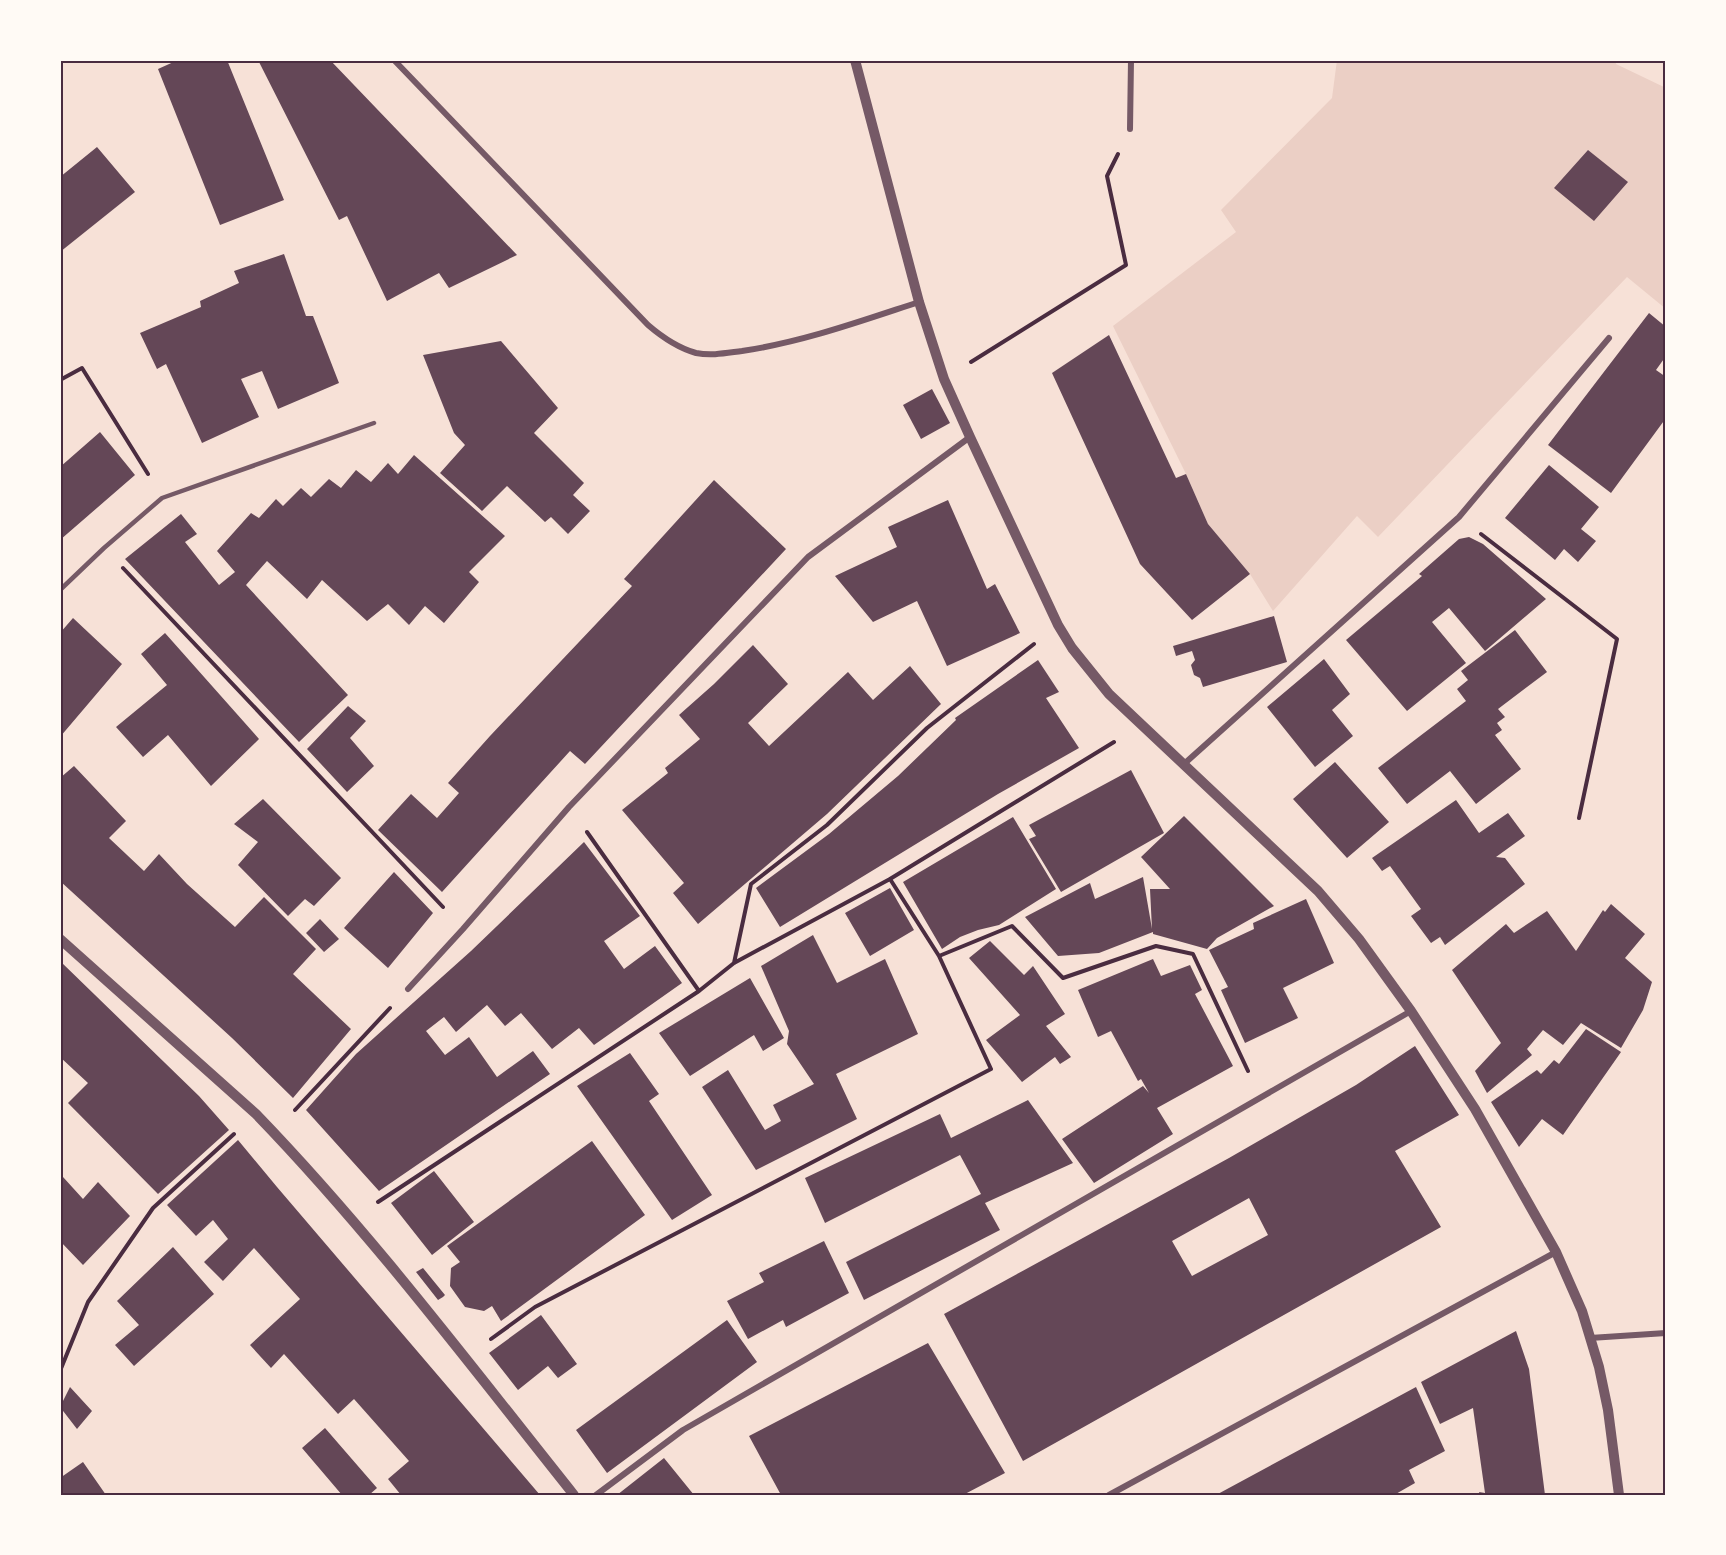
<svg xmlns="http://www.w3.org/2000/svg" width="1726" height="1555" viewBox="0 0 1726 1555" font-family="'Sofia Sans Condensed',sans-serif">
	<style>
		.green { fill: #ebcfc5 }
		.building { fill: #644757; fill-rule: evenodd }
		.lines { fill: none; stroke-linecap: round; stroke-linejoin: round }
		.path { stroke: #4a2c40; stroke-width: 4 }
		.service { stroke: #755966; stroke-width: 4.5 }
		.minor { stroke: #755966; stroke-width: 6 }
		.tertiary { stroke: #755966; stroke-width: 10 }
		.neatline { fill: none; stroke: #4a2c40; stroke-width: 2 }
	</style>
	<rect width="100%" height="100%" fill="#f7e1d7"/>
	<path class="green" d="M 1337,60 L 1615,60 L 1616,64 L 1666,88 L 1666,309 L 1627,277 L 1378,537 L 1357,516 L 1273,611 L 1250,574 L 1208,524 L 1186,474 L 1113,326 L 1236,232 L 1221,210 L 1332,98 Z"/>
	<path class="building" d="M 178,60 L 227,60 L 284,200 L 220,225 L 158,69 Z
		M 258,60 L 330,60 L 517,255 L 449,288 L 439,273 L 387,301 L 347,216 L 339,220 Z
		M 97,147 L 135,192 L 60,252 L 60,177 Z
		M 1588,150 L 1628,182 L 1594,221 L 1554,188 Z
		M 284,254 L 306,316 L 313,316 L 339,383 L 278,409 L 262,371 L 241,379 L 259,417 L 202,443 L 166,364 L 157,369 L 140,333 L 201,307 L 200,301 L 239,283 L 234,271 Z
		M 1649,313 L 1666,327 L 1666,356 L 1656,370 L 1666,377 L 1666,418 L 1611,493 L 1548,445 Z
		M 1109,335 L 1176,478 L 1186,474 L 1208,524 L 1250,574 L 1192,620 L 1140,564 L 1052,373 Z
		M 501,341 L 558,408 L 534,433 L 584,483 L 573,495 L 590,511 L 568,534 L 551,517 L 545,522 L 507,486 L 482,511 L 440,473 L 465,445 L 454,433 L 423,355 Z
		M 932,389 L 950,423 L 921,439 L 903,405 Z
		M 100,432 L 135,475 L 60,540 L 60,467 Z
		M 414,455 L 505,536 L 469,572 L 479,582 L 444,623 L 425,606 L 409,625 L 388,604 L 367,621 L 322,580 L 307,599 L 267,561 L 246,585 L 348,695 L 299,742 L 125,559 L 181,514 L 197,534 L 185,542 L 219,585 L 235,572 L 217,551 L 251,513 L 259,518 L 276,499 L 283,506 L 301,488 L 311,497 L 329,479 L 341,488 L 356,470 L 371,482 L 388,463 L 398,474 Z
		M 1549,465 L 1599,507 L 1581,529 L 1596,541 L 1578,562 L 1564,549 L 1555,560 L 1505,518 Z
		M 714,480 L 786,549 L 585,764 L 570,751 L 442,892 L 378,830 L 411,794 L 437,818 L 459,793 L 448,783 L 490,736 L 632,586 L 624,579 Z
		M 948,500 L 987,589 L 995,584 L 1020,633 L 947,666 L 917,601 L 873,622 L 835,576 L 897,547 L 888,527 Z
		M 1469,537 L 1483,544 L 1546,599 L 1485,651 L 1449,608 L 1432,622 L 1466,663 L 1407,711 L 1346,640 L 1422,576 L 1419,574 L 1459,539 Z
		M 1274,616 L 1287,662 L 1203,687 L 1200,678 L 1194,675 L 1191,665 L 1195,660 L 1192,651 L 1176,656 L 1173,646 Z
		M 73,618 L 122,664 L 60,737 L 60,633 Z
		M 1515,630 L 1547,672 L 1498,709 L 1505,717 L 1497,723 L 1502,730 L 1495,735 L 1521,769 L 1476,804 L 1450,771 L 1407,804 L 1378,768 L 1466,701 L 1457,689 L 1468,680 L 1461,671 Z
		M 165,633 L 259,739 L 211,786 L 168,735 L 143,757 L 116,727 L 167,685 L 141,654 Z
		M 753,645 L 788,684 L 748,723 L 769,746 L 848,672 L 873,700 L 910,666 L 941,704 L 827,814 L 698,924 L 673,893 L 684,883 L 622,810 L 668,773 L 665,768 L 700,739 L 679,715 L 714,684 Z
		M 1324,659 L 1350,694 L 1332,710 L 1353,736 L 1315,767 L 1267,707 Z
		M 1038,660 L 1059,692 L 1046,698 L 1079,748 L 998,794 L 780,927 L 756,888 L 829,834 L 898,776 L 956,720 L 955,718 Z
		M 348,706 L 366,721 L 350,738 L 374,766 L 347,792 L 307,749 Z
		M 1335,762 L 1389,822 L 1347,858 L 1293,799 Z
		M 74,766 L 126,821 L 109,838 L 144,871 L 159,854 L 187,884 L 235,927 L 264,897 L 316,949 L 293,974 L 351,1029 L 293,1098 L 232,1038 L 60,881 L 60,778 Z
		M 1131,770 L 1164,833 L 1061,892 L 1029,839 L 1036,836 L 1029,825 Z
		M 263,799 L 341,878 L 314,906 L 305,899 L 288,916 L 238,865 L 258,842 L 234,824 Z
		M 1456,800 L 1479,833 L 1508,813 L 1525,836 L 1496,857 L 1505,858 L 1525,884 L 1445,945 L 1440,937 L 1431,943 L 1411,916 L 1421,909 L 1390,866 L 1382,871 L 1372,858 Z
		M 1184,816 L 1274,906 L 1217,938 L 1207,949 L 1153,934 L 1153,932 L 1099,953 L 1058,956 L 1025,917 L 1090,883 L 1095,899 L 1143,877 L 1152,929 L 1150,889 L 1170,889 L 1141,857 Z
		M 1013,817 L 1056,889 L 999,925 L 978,930 L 960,937 L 942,949 L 903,882 Z
		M 584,842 L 640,916 L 604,941 L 624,969 L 655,946 L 682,983 L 594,1045 L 579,1028 L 552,1049 L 521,1013 L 505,1026 L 487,1005 L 456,1032 L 444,1017 L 426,1031 L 445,1055 L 469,1037 L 497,1077 L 533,1051 L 550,1074 L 379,1191 L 306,1110 L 356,1054 L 471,951 Z
		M 394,872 L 433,913 L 388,968 L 344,928 Z
		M 890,888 L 914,930 L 870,956 L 845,913 Z
		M 1306,899 L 1334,963 L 1283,988 L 1298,1018 L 1245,1043 L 1221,990 L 1228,987 L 1209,950 L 1254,929 L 1253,923 Z
		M 1611,904 L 1645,934 L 1625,958 L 1652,982 L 1643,1010 L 1621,1048 L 1581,1023 L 1563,1045 L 1543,1030 L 1527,1049 L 1532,1055 L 1487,1093 L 1475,1071 L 1501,1043 L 1452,970 L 1506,924 L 1514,933 L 1547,911 L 1576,951 L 1603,910 L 1605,912 Z
		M 320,919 L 339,939 L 324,952 L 306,933 Z
		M 813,935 L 837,983 L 885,959 L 918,1034 L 836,1074 L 857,1119 L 756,1170 L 702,1087 L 728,1070 L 765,1130 L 781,1121 L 773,1105 L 814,1084 L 787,1044 L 789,1031 L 761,966 Z
		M 990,941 L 1024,975 L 1033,966 L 1065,1014 L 1046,1026 L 1071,1057 L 1060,1064 L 1055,1057 L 1022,1082 L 986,1040 L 1020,1015 L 969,958 Z
		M 1153,959 L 1161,976 L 1190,965 L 1202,990 L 1195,994 L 1233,1066 L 1157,1108 L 1173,1134 L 1094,1183 L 1062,1139 L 1143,1086 L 1149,1093 L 1141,1079 L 1138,1081 L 1111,1031 L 1098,1037 L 1078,990 Z
		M 60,961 L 199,1096 L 229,1130 L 158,1194 L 68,1103 L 88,1083 L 60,1057 Z
		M 750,978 L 784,1038 L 763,1051 L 754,1035 L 690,1076 L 659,1033 Z
		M 1586,1029 L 1621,1052 L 1563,1135 L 1542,1119 L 1519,1147 L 1491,1102 L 1537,1070 L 1541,1074 L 1554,1060 L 1559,1064 Z
		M 1415,1046 L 1459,1115 L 1395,1151 L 1441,1227 L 1023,1461 L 944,1314 L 1229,1158 L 1356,1085 ZM 1249,1198 L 1268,1235 L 1192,1276 L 1172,1241 Z
		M 630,1053 L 659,1094 L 649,1101 L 712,1195 L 672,1220 L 577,1086 Z
		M 1028,1100 L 1073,1163 L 985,1203 L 1000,1230 L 864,1300 L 846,1262 L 981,1194 L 960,1155 L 825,1223 L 805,1178 L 940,1114 L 951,1138 Z
		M 238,1140 L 277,1187 L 540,1495 L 401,1495 L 388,1479 L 409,1461 L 354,1399 L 338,1414 L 284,1354 L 271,1368 L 250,1345 L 300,1299 L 254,1248 L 223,1281 L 204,1262 L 228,1239 L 213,1220 L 196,1236 L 167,1205 Z
		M 592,1141 L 645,1215 L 501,1321 L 492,1306 L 484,1311 L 465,1307 L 450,1286 L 451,1268 L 460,1262 L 447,1246 Z
		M 434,1171 L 474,1222 L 432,1255 L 391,1203 Z
		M 63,1177 L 83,1199 L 98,1182 L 130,1216 L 83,1265 L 60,1241 L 60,1180 Z
		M 824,1241 L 849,1293 L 786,1327 L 783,1320 L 748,1339 L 727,1301 L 764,1282 L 759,1273 Z
		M 173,1247 L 214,1294 L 134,1366 L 115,1345 L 139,1325 L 117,1301 Z
		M 423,1268 L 445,1295 L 443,1297 L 438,1300 L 416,1272 Z
		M 541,1315 L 577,1364 L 558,1378 L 548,1366 L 518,1390 L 489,1353 Z
		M 727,1320 L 757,1362 L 607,1473 L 576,1430 Z
		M 1516,1331 L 1529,1369 L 1545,1495 L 1480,1495 L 1479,1492 L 1485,1493 L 1473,1408 L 1440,1424 L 1421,1382 Z
		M 928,1343 L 1005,1473 L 963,1495 L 781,1495 L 749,1436 Z
		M 70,1387 L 92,1411 L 77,1429 L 60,1407 Z
		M 1416,1387 L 1445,1451 L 1409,1470 L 1415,1483 L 1394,1495 L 1216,1495 Z
		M 325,1428 L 377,1488 L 369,1495 L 342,1495 L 302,1448 Z
		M 664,1458 L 694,1495 L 617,1495 Z
		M 83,1462 L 106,1495 L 60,1495 L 60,1478 Z"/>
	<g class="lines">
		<path class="path" d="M 971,362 L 1126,265 L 1107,176 L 1118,154
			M 60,380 L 82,368 L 148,474
			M 1481,534 L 1617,639 L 1579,818
			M 123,568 L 443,907
			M 587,832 L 699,991
			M 890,879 L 939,956
			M 734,963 L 751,884 L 827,825 L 927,728 L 1034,644
			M 295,1110 L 390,1008
			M 378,1202 L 699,991 L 734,963 L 890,879 L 1114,742
			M 491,1339 L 535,1307 L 991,1069 L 939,956 L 1012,926 L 1063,978 L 1156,946 L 1193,954 L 1248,1071
			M 60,1371 L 88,1302 L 153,1208 L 234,1134"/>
		<path class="service" d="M 60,590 L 104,548 L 162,498 L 374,423"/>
		<path class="minor" d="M 394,60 L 648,325 C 662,337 678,348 696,353 C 712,356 726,353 742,351 C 803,342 861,321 919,302
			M 1130,129 L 1131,60
			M 1184,764 L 1459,517 L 1609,338
			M 408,989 L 463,929 L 569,807 L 808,557 L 970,437
			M 1590,1338 L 1666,1333
			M 596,1495 L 683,1430 L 1411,1011
			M 1109,1495 L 1556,1252"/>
		<path class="tertiary" d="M 855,60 L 919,302 L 944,379 L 970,437 L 1058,625 L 1072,648 L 1109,694 L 1318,891 L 1359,939 L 1411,1011 L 1475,1109 L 1556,1252 L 1582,1311 L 1599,1367 L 1608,1410 L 1619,1495
			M 60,939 L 256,1114 C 371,1233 471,1366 574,1495"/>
	</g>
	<rect width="1726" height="1555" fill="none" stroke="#fffaf5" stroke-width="123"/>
	<rect x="62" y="62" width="1602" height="1432" class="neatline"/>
</svg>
